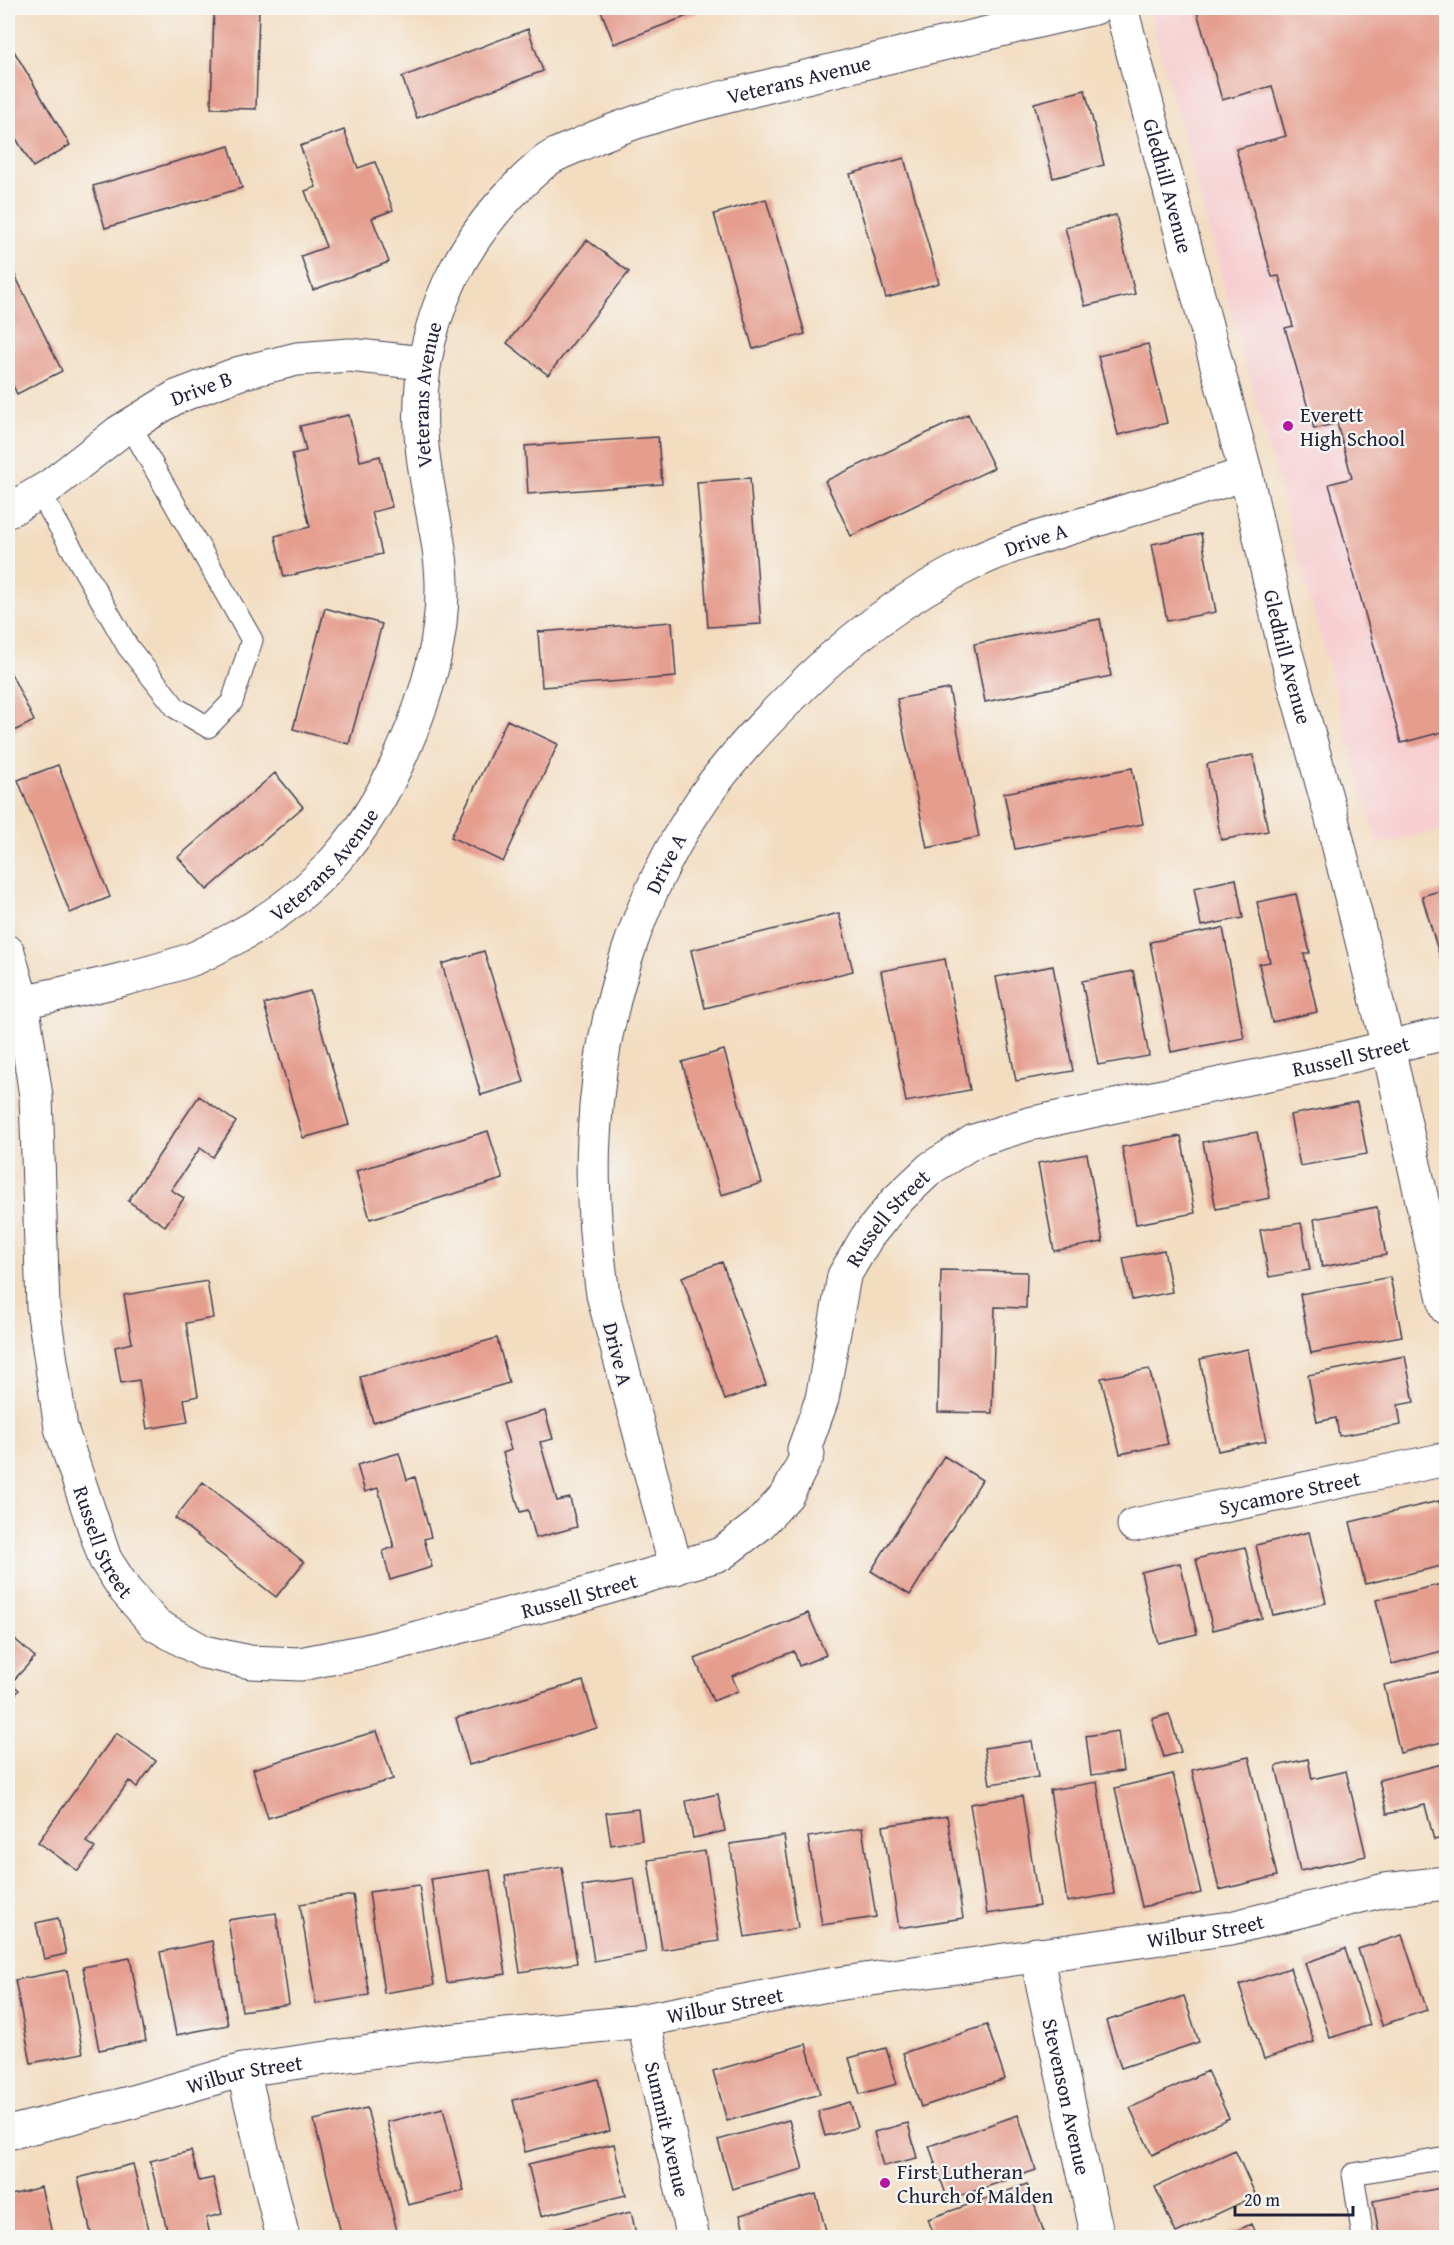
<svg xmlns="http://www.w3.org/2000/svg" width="1454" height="2245" viewBox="0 0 1454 2245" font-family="'Gentium Book Plus',serif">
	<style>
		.built { fill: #f7cfd2 }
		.building { fill: #e59d8e }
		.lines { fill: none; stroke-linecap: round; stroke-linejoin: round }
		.lane-casing { stroke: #413e4f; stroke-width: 23 }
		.street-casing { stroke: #413e4f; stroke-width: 35 }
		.secondary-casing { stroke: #413e4f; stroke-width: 35 }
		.lane { stroke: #fff; stroke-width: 21 }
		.street { stroke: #fff; stroke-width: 33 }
		.secondary { stroke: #fff; stroke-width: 33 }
		.poi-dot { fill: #b5179e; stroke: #f6f6f2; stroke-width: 2 }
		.labels { text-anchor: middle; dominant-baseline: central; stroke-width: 4.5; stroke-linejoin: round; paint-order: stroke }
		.street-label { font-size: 21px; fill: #22223b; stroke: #f6f6f2 }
		.poi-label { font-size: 21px; fill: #22223b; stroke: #f6f6f2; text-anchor: start }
	</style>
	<rect width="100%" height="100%" fill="#f6f6f2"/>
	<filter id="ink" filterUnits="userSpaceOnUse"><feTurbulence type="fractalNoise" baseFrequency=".0167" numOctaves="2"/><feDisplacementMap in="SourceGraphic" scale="12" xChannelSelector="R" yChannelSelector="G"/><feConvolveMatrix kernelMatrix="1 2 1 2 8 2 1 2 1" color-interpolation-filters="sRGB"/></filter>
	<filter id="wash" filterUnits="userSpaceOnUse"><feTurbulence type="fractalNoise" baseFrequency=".008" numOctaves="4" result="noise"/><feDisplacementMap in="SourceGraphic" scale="24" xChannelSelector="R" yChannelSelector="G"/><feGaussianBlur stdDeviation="1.35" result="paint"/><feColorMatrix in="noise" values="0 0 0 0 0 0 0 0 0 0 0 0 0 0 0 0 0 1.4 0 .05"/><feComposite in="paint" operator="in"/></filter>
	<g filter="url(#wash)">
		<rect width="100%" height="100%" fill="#f3ddc1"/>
		<path class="built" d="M 1148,8 L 1196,8 L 1222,99 L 1272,86 L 1286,136 L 1237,150 L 1272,277 L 1279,276 L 1293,326 L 1285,328 L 1314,429 L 1337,423 L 1352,478 L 1329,485 L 1401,743 L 1446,731 L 1446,829 L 1377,845 Z"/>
		<g id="blocks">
			<path class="building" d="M 214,8 L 259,8 L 256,109 L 211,108 Z
				M 600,8 L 708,8 L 614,44 Z
				M 1196,8 L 1446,8 L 1446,731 L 1401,743 L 1329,484 L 1352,478 L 1337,423 L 1314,429 L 1285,328 L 1293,326 L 1279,276 L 1272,277 L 1236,149 L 1286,136 L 1272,86 L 1222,100 Z
				M 528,29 L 543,71 L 417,118 L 402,77 Z
				M 8,41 L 70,145 L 33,167 L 8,125 Z
				M 1085,90 L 1104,165 L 1053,178 L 1034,103 Z
				M 344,130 L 358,168 L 375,162 L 393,210 L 372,218 L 389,262 L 313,290 L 301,256 L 326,247 L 305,191 L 316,187 L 300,146 Z
				M 229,146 L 242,188 L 105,228 L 93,186 Z
				M 904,158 L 939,283 L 886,298 L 850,174 Z
				M 766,199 L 805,334 L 753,349 L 714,214 Z
				M 1116,215 L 1135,294 L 1085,306 L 1065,227 Z
				M 587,240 L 629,272 L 548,375 L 507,343 Z
				M 8,261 L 62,371 L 17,394 L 8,375 Z
				M 1148,344 L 1167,423 L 1118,435 L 1098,356 Z
				M 968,414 L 994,468 L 851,536 L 825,481 Z
				M 349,415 L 360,461 L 380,456 L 392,507 L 372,512 L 382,554 L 284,577 L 275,536 L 310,527 L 292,454 L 306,451 L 300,426 Z
				M 658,437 L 662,484 L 528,494 L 525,446 Z
				M 750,478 L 761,624 L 708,627 L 697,482 Z
				M 1201,534 L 1216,612 L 1167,621 L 1152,544 Z
				M 325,608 L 382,624 L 349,744 L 293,729 Z
				M 1100,619 L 1111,676 L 985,702 L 974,644 Z
				M 672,622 L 676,677 L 542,687 L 538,632 Z
				M 8,667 L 34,721 L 8,734 Z
				M 949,689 L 979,837 L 927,848 L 897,699 Z
				M 507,720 L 558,744 L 503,862 L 451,837 Z
				M 1253,755 L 1268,831 L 1221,840 L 1207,764 Z
				M 58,765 L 110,897 L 70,913 L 18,780 Z
				M 1132,768 L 1143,824 L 1015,849 L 1004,793 Z
				M 275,773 L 303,807 L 207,890 L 178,857 Z
				M 1236,879 L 1243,918 L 1201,926 L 1194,888 Z
				M 1446,889 L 1446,978 L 1422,896 Z
				M 1296,894 L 1310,953 L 1304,954 L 1317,1012 L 1272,1022 L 1259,964 L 1270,962 L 1257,902 Z
				M 839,913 L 853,971 L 705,1008 L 691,950 Z
				M 1223,928 L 1244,1038 L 1171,1052 L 1150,942 Z
				M 484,951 L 524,1082 L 481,1095 L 442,964 Z
				M 945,959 L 970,1090 L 906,1102 L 881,971 Z
				M 1053,966 L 1073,1071 L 1016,1081 L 996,977 Z
				M 1133,971 L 1149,1056 L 1098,1065 L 1082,981 Z
				M 310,991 L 349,1125 L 303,1138 L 264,1004 Z
				M 724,1050 L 762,1183 L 721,1195 L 682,1062 Z
				M 199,1096 L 236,1122 L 213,1157 L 200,1148 L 171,1190 L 184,1198 L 165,1226 L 128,1201 Z
				M 1357,1102 L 1367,1154 L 1300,1166 L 1290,1115 Z
				M 488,1131 L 503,1179 L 370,1219 L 356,1171 Z
				M 1257,1132 L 1270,1198 L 1216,1209 L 1203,1142 Z
				M 1181,1136 L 1195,1213 L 1136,1224 L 1122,1147 Z
				M 1087,1154 L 1103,1242 L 1054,1251 L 1038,1163 Z
				M 1377,1207 L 1386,1255 L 1322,1267 L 1314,1219 Z
				M 1301,1223 L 1310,1270 L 1269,1277 L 1260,1230 Z
				M 1164,1250 L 1172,1292 L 1132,1300 L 1123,1258 Z
				M 722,1262 L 766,1385 L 725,1400 L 682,1277 Z
				M 941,1270 L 1027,1272 L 1026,1308 L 995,1307 L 992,1413 L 938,1412 Z
				M 1390,1277 L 1402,1336 L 1311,1353 L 1300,1294 Z
				M 207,1281 L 213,1318 L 186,1323 L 198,1396 L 184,1399 L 188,1422 L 147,1429 L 139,1380 L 121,1383 L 115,1347 L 132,1343 L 124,1295 Z
				M 497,1338 L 509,1383 L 373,1422 L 360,1377 Z
				M 1248,1349 L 1266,1441 L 1218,1451 L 1200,1359 Z
				M 1405,1356 L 1414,1402 L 1398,1405 L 1401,1425 L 1339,1436 L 1336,1418 L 1317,1422 L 1308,1375 Z
				M 1149,1369 L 1168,1444 L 1120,1454 L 1101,1378 Z
				M 545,1411 L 553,1439 L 540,1442 L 557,1501 L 570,1498 L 577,1527 L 536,1538 L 528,1510 L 520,1512 L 503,1453 L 511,1450 L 503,1423 Z
				M 399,1453 L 407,1480 L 415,1477 L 431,1537 L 424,1539 L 432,1567 L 390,1580 L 383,1551 L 394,1547 L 378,1488 L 365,1492 L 357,1465 Z
				M 944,1456 L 982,1480 L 910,1595 L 871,1571 Z
				M 203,1482 L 304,1562 L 276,1597 L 175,1518 Z
				M 1439,1501 L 1446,1532 L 1446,1565 L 1365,1584 L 1350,1522 Z
				M 1309,1532 L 1326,1603 L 1273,1615 L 1256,1545 Z
				M 1245,1547 L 1262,1618 L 1213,1630 L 1196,1559 Z
				M 1180,1563 L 1197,1634 L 1158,1643 L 1141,1572 Z
				M 1446,1583 L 1446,1650 L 1392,1664 L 1376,1600 Z
				M 808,1613 L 826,1655 L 799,1666 L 794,1651 L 732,1676 L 738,1691 L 713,1701 L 695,1659 Z
				M 8,1633 L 35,1657 L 11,1683 L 19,1690 L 8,1703 Z
				M 1446,1670 L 1446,1741 L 1400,1753 L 1384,1685 Z
				M 583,1681 L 597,1728 L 469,1765 L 456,1718 Z
				M 1169,1714 L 1181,1752 L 1164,1757 L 1152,1719 Z
				M 377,1731 L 393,1779 L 268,1818 L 253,1769 Z
				M 1118,1731 L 1123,1771 L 1091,1775 L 1086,1736 Z
				M 116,1733 L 156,1761 L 137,1787 L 129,1781 L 86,1842 L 95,1848 L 78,1871 L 38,1842 Z
				M 1032,1741 L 1038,1777 L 990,1784 L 984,1748 Z
				M 1249,1757 L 1277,1876 L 1219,1890 L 1192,1770 Z
				M 1308,1759 L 1312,1779 L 1346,1771 L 1366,1856 L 1300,1871 L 1276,1766 Z
				M 1446,1763 L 1446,1837 L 1434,1840 L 1425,1805 L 1387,1814 L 1379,1780 Z
				M 1173,1774 L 1201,1893 L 1142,1907 L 1115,1788 Z
				M 1097,1782 L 1114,1894 L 1067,1902 L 1050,1790 Z
				M 718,1794 L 725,1831 L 693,1838 L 686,1801 Z
				M 1022,1796 L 1039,1906 L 987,1914 L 970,1804 Z
				M 638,1809 L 642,1840 L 611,1845 L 606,1813 Z
				M 947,1816 L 963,1918 L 899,1928 L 883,1826 Z
				M 862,1828 L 876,1917 L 822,1925 L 808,1837 Z
				M 784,1836 L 798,1928 L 745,1937 L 730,1844 Z
				M 705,1851 L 719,1941 L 662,1950 L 648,1860 Z
				M 562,1867 L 577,1963 L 520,1972 L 505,1876 Z
				M 490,1870 L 506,1974 L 447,1983 L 431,1879 Z
				M 634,1878 L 646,1952 L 594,1961 L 582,1886 Z
				M 419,1885 L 434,1985 L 384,1993 L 369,1892 Z
				M 353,1895 L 369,1995 L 316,2004 L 300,1904 Z
				M 276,1913 L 289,2004 L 242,2011 L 228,1920 Z
				M 58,1918 L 66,1954 L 44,1959 L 36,1923 Z
				M 1402,1935 L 1427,2010 L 1382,2025 L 1358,1949 Z
				M 212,1941 L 228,2025 L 176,2035 L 160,1952 Z
				M 1345,1949 L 1370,2025 L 1330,2038 L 1305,1963 Z
				M 130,1958 L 146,2041 L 99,2050 L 83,1967 Z
				M 1290,1968 L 1314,2042 L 1264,2059 L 1239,1985 Z
				M 67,1970 L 83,2053 L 31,2063 L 15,1980 Z
				M 1184,1996 L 1199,2042 L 1121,2068 L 1106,2021 Z
				M 987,2025 L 1005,2079 L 921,2107 L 903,2053 Z
				M 806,2044 L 820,2094 L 727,2121 L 713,2071 Z
				M 886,2048 L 897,2084 L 860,2094 L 849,2058 Z
				M 1207,2071 L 1229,2118 L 1152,2155 L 1130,2108 Z
				M 598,2079 L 610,2131 L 525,2152 L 513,2100 Z
				M 850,2102 L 858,2127 L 825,2136 L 818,2111 Z
				M 367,2108 L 397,2231 L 371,2238 L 342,2238 L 314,2120 Z
				M 443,2108 L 464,2191 L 408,2205 L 387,2122 Z
				M 1018,2115 L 1036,2170 L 948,2200 L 929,2146 Z
				M 789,2120 L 803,2169 L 732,2189 L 718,2140 Z
				M 908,2123 L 917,2158 L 883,2166 L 874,2132 Z
				M 614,2144 L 626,2195 L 541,2216 L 528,2164 Z
				M 1235,2150 L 1256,2196 L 1176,2233 L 1155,2187 Z
				M 191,2151 L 199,2181 L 213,2178 L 222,2214 L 206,2218 L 211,2238 L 169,2238 L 150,2161 Z
				M 133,2164 L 151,2238 L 92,2238 L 78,2178 Z
				M 1027,2184 L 1046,2238 L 935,2238 L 928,2219 Z
				M 41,2187 L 53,2238 L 8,2238 L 8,2196 Z
				M 1446,2187 L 1446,2238 L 1380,2238 L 1373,2201 Z
				M 816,2194 L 828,2238 L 746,2238 L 740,2215 Z
				M 631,2212 L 637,2238 L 546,2238 L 545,2233 Z
				M 1251,2224 L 1257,2238 L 1220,2238 Z"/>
		</g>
	</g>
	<g filter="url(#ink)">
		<use href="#blocks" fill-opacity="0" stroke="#413e4f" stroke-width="1.5"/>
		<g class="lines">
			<g class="lane-casing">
				<path id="lane" d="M 40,493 L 128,647 L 176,708 L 208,727 L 232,702 L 252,640 L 130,425
					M 1363,2238 L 1353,2174 L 1446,2158"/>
			</g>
			<g class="street-casing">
				<g id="street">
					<path id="s1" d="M 8,511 L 50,486 L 119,432 L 176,397 L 240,373 L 297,359 L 349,355 L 424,363"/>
					<path id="s2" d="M 8,952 L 22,1002 L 36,1096 L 43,1307 L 61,1428 L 105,1559 L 125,1590 L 156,1625 L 204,1652 L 250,1662 L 300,1664 L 366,1651 L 579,1596 L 721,1554 L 759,1525 L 787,1495 L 808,1454 L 804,1449 L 822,1399 L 844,1276 L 867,1237 L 896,1201 L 931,1168 L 974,1141 L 1029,1124 L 1335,1060 L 1446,1033"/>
					<path id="s3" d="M 22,1002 C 77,990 133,979 187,961 C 203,956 218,946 233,939 C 316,896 368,833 404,748 C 427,696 443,641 442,584 C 441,533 423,483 421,432 C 416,324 460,234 542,164 C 552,155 567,150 579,145 C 638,117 702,103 765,87 C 875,60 985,33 1095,8"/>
					<path id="s4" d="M 1134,1525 L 1446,1459"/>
					<path id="s5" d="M 676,1568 L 603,1295 C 596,1243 591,1189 594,1137 C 599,1019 636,897 702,800 C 726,764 756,732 786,702 C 841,645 901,597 973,563 C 1014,543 1057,532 1100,519 C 1149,504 1198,489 1246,474"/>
					<path id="s6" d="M 1036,1954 L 1098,2238"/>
					<path id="s7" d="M 643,2020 L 693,2238"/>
					<path d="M 243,2070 L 283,2238"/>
					<path id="s8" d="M 8,2133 L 125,2104 L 243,2070 L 448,2041 L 634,2022 L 822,1986 L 1231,1928 L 1385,1890 L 1446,1883"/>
				</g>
			</g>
			<g class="secondary-casing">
				<g id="secondary">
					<path id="s9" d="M 1121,8 L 1246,474 L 1284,646 L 1332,819 L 1388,1047 L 1446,1308"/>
				</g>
			</g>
			<use href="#lane" class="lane"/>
			<use href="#street" class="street"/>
			<use href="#secondary" class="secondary"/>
		</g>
	</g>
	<g class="poi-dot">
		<circle cx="1288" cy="426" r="6"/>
		<circle cx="885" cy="2183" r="6"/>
	</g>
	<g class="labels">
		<g class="street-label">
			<text stroke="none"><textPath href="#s3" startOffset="1383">Veterans Avenue</textPath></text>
			<text stroke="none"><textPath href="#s9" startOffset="184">Gledhill Avenue</textPath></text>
			<text stroke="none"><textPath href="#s1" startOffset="230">Drive B</textPath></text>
			<text stroke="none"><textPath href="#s3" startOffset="844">Veterans Avenue</textPath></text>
			<text stroke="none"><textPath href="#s5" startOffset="1230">Drive A</textPath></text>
			<text stroke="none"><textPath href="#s9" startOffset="670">Gledhill Avenue</textPath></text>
			<text stroke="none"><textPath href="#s3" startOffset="340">Veterans Avenue</textPath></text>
			<text stroke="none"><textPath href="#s5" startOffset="726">Drive A</textPath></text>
			<text stroke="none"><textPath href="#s2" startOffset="2186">Russell Street</textPath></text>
			<text stroke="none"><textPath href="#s2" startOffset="1682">Russell Street</textPath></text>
			<text transform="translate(618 1354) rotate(76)">Drive A</text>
			<text stroke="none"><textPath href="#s4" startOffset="159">Sycamore Street</textPath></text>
			<text stroke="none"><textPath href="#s2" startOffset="602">Russell Street</textPath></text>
			<text stroke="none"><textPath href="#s2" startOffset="1142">Russell Street</textPath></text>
			<text stroke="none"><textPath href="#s8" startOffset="1216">Wilbur Street</textPath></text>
			<text stroke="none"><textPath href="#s8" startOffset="730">Wilbur Street</textPath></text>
			<text stroke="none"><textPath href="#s8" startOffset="244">Wilbur Street</textPath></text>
			<text stroke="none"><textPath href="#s6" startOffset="146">Stevenson Avenue</textPath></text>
			<text stroke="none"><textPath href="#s7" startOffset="112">Summit Avenue</textPath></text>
		</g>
		<g class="poi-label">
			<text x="1300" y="414">Everett<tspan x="1300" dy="24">High School</tspan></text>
			<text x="897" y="2171">First Lutheran<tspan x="897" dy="24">Church of Malden</tspan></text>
		</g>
	</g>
	<rect width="1454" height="2245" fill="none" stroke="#f6f6f2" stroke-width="30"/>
	<path d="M1235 2206v9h118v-9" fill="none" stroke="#22223b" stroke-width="3"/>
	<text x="1244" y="2206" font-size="18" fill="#22223b" stroke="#f6f6f2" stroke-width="4.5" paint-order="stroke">20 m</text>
</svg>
